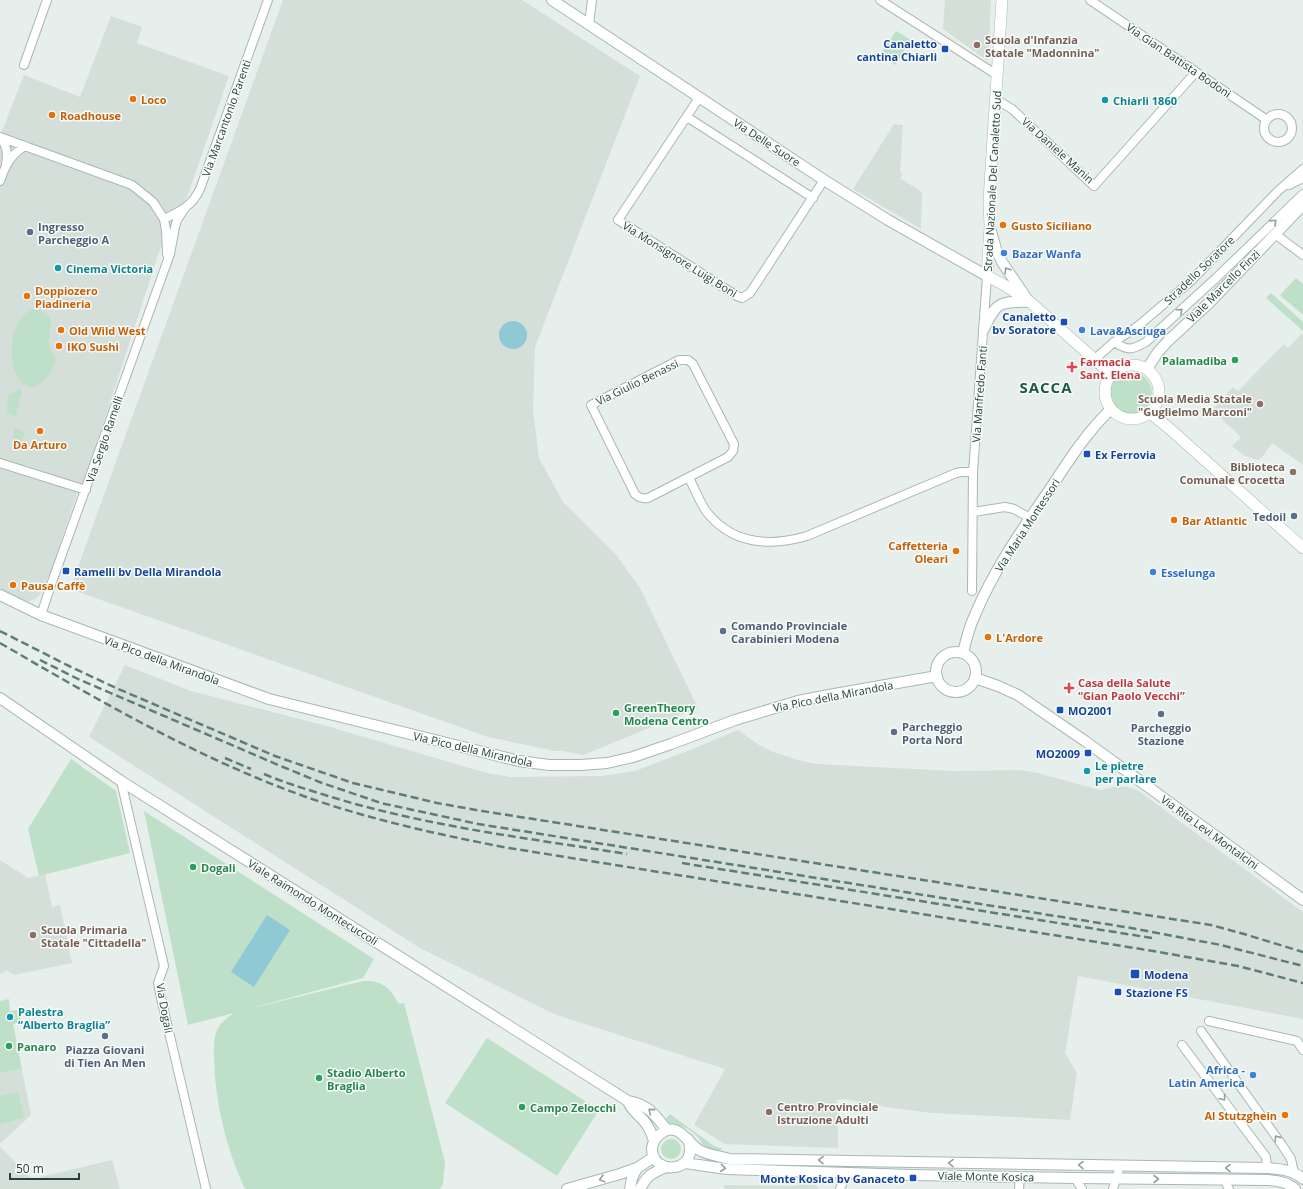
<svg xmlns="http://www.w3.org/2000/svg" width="1303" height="1189" viewBox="0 0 1303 1189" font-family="'Open Sans',sans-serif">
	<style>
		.built { fill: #d4dfda }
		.green { fill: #bfe0c8 }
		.water { fill: #8ec9d4 }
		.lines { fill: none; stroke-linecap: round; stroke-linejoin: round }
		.minor-casing { stroke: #a8b8b2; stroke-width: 10 }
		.tertiary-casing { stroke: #a8b8b2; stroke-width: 12 }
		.secondary-casing { stroke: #a4bbb3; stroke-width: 12 }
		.minor { stroke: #fff; stroke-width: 8 }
		.tertiary { stroke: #fff; stroke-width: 10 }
		.secondary { stroke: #fff; stroke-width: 11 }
		.rail { stroke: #5f7d75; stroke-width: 2.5; stroke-dasharray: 8 4; stroke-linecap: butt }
		.oneway { stroke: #92a09c }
		.education-dot { fill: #8d6e63; stroke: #f7fbf9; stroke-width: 1.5 }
		.transit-dot { fill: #1a4fb4; stroke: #f7fbf9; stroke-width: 1.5 }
		.food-dot { fill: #e8710a; stroke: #f7fbf9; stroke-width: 1.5 }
		.culture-dot { fill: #0f9aa8; stroke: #f7fbf9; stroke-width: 1.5 }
		.service-dot { fill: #5c6f8a; stroke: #f7fbf9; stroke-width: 1.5 }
		.shop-dot { fill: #3f7fe0; stroke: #f7fbf9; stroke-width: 1.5 }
		.leisure-dot { fill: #2e9e5b; stroke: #f7fbf9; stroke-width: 1.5 }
		.health-dot { fill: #e0444e; stroke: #f7fbf9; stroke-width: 1.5 }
		.labels { text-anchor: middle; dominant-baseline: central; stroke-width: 3; stroke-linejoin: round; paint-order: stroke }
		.education-label { font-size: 11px; font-weight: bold; fill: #785e54; stroke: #f7fbf9; text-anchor: start }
		.transit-label { font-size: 11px; font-weight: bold; fill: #164399; stroke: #f7fbf9; text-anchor: start }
		.street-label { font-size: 11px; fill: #24423a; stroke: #f7fbf9 }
		.food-label { font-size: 11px; font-weight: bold; fill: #c56008; stroke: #f7fbf9; text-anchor: start }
		.culture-label { font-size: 11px; font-weight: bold; fill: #0d838f; stroke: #f7fbf9; text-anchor: start }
		.service-label { font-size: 11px; font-weight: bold; fill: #4e5e75; stroke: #f7fbf9; text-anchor: start }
		.shop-label { font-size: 11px; font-weight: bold; fill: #366cbe; stroke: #f7fbf9; text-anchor: start }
		.leisure-label { font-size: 11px; font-weight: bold; fill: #27864d; stroke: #f7fbf9; text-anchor: start }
		.health-label { font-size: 11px; font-weight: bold; fill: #be3a42; stroke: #f7fbf9; text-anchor: start }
		.district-label { font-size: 15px; font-weight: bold; letter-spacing: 1px; fill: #1f5548; stroke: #f7fbf9 }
	</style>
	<rect width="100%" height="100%" fill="#e6efeb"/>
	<path class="built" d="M 283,0 L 522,0 L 640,76 L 535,347 L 533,409 L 539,458 L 563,502 L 617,556 L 640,588 L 698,708 L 583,755 L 563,751 L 555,751 L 488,737 L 70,589 Z
		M 945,0 L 991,0 L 988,61 L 943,29 Z
		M 111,16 L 142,27 L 137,43 L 229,76 L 189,192 L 160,249 L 86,477 L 77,494 L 51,571 L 39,596 L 35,599 L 26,602 L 0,592 L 0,136 L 24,75 L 80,97 Z
		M 894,124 L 903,125 L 900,173 L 903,173 L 900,178 L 922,192 L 921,229 L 853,189 Z
		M 1301,334 L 1303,336 L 1303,465 L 1272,443 L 1262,457 L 1258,460 L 1245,456 L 1232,446 L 1241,437 L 1212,410 L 1233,387 L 1238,391 L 1284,344 L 1288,348 Z
		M 125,665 L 191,691 L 323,725 L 487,773 L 511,777 L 602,776 L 635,771 L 690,750 L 738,730 L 759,745 L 773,752 L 798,760 L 816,764 L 953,771 L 1020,770 L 1038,773 L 1096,789 L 1102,790 L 1117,786 L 1132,788 L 1139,791 L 1303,912 L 1303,1019 L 1078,976 L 1065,1053 L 1077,1073 L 1070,1120 L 932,1113 L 886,1107 L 844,1099 L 837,1100 L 838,1148 L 725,1144 L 694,1125 L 725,1069 L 554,1014 L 420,948 L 89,737 Z
		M 0,860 L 28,878 L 45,874 L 52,907 L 60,905 L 72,963 L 14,975 L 6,970 L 3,973 L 0,974 Z
		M 22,1069 L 31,1115 L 0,1144 L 0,1073 Z
		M 0,1147 L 32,1179 L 112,1160 L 120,1189 L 0,1189 Z
		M 798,1184 L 816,1185 L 818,1189 L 724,1189 L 724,1185 L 797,1186 Z"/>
	<path class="green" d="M 896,31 L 911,40 L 895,65 L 880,55 Z
		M 1296,278 L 1303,284 L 1303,315 L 1280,295 Z
		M 1271,293 L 1303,322 L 1303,331 L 1266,298 Z
		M 36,309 C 60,317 47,327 49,344 C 49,349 53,354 56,358 C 53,368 49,379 40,384 C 6,403 0,314 36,309 Z
		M1110 393a21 21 0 1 1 42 0a21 21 0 1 1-42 0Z
		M 19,389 L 22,391 L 15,417 L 7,413 L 8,396 Z
		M 14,427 L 25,433 L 19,449 L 13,446 Z
		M 71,759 L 116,791 L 130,853 L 39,876 L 28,829 Z
		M 144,811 L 374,959 L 363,978 L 240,1011 L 363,981 C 383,980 390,988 399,1004 L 404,1003 L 445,1162 L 443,1184 L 440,1189 L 245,1189 C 226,1148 215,1103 214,1058 C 214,1048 213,1039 217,1030 C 221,1022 227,1018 234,1013 L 188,1025 Z
		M 9,999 L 10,1011 L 18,1010 L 21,1022 L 13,1024 L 22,1069 L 0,1073 L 0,1001 Z
		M 487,1038 L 599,1110 L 557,1176 L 445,1103 Z
		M 18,1092 L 24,1118 L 0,1124 L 0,1096 Z
		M 670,1114 L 714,1146 L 723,1149 L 714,1152 C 710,1150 706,1148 703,1145 C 701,1142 700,1139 698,1137 C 690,1129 680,1123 668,1124 L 664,1120 Z
		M661 1149a10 10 0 1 1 20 0a10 10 0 1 1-20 0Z"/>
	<path class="water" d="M499 335a14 14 0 1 1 28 0a14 14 0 1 1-28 0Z
		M 267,915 L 290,930 L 254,987 L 231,972 Z"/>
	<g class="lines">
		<g class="minor-casing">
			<path id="minor" d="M 880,0 L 997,75
				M 1090,0 L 1267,120
				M 589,24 L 592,0
				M 24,65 L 47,0
				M 699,98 L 618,220 L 629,227 L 737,296 L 742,298 L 750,293 L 824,180
				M 995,100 L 1002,103 L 1012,109 L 1094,186 L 1196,72
				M1264 128a14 14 0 1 1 28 0a14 14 0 1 1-28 0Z
				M 687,117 L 813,198
				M 0,137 L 132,185 L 153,202 L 164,219 L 166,230 L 167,254
				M 0,137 C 7,146 8,153 6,164
				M 0,181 C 5,166 11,154 25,146
				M 1289,185 L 1303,178
				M 164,219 C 181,211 192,206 200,189 L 268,0
				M 1275,234 L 1303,255
				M 1114,342 C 1128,351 1132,350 1146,342 L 1215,279 L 1303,194
				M 1095,359 L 1114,342 L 1138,326 L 1191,281 L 1278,191 L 1303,169
				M 679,360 L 688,360 L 693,364 L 734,444 L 733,451 L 728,457 L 648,498 C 642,499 639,498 635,494 L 591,405 Z
				M 0,463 L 86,490
				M 689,478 C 695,489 699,501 706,511 C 731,544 769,547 807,536 L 956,473 L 961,472 L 973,472
				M 973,512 L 1005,507 L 1014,509 L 1030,518
				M 972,591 L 973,472 L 987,276
				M 41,615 L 52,582 L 170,254 L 175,227 L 177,220 L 185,208
				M 121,781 L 164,966 L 158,983 L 161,998 L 206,1189
				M 1209,1021 L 1297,1041 L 1303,1050
				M 1201,1031 L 1282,1145 L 1291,1159 L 1294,1173
				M 1182,1045 L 1266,1157 L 1267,1168
				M 1075,1178 L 1082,1189
				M 1224,1179 L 1229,1189
				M 840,1189 L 847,1173
				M 1019,1189 L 1020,1177
				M 1113,1189 L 1120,1166"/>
		</g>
		<g class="tertiary-casing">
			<path id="tertiary" d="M 552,0 L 824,180 L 888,220 L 987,276
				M 991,231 L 996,249 L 1002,262 L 1027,299
				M 984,329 C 996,302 1000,301 1030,302
				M 1147,369 L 1158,352 L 1168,341 L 1210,302 L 1303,205
				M 0,595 L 41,615 L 269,699 L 519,761 L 549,765 L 581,765 L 607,763 L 633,757 L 671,744 L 735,720 L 798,701 L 829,695 L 937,676
				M936 672a20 20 0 1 1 40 0a20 20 0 1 1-40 0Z
				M 963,653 C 966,640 969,627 975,615 C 993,571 1021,531 1048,492 C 1068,462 1085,434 1111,409
				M 975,678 L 998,686 L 1018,695 L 1085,741 L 1235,850 L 1303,900
				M 0,698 L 121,781 L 628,1101 C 649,1105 655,1115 667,1130
				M 628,1101 C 631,1110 638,1114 644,1121 C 649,1127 652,1134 654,1141
				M 688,1139 C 701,1173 651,1177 652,1148 C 653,1143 655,1138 659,1135 C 678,1119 686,1142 699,1150 C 708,1155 719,1156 729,1159 L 1267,1168 C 1280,1169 1294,1170 1303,1179
				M 685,1163 L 727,1169 L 913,1175 L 1075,1178 L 1268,1180 C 1278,1181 1287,1182 1295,1189
				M 567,1189 L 620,1174 L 637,1168 L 654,1157
				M 630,1189 L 632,1178 L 637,1168
				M 640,1189 C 648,1174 651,1174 666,1167"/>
		</g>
		<g class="secondary-casing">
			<path id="secondary" d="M 1002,0 L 989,200 L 990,227 L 987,276 L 1006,286 L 1030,302 L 1111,374
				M1105 392a27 27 0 1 1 54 0a27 27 0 1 1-54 0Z
				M 1149,412 L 1170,429 L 1303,548"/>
		</g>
		<use href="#minor" class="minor"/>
		<use href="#tertiary" class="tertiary"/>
		<use href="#secondary" class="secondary"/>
		<path class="rail" d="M 0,631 L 67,665 L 116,688 L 275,756 L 353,783 L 437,803 L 482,811 L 1211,925 L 1244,934 L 1303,952
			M 0,643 C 107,705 214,768 333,806 C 391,824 450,837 509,848 L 1153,951 L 1238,966 L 1303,983
			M 40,660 L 78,679 L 283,767 L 322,783 L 381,803 L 478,824 L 1131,928 L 1221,945 L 1303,966
			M 225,758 L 251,769
			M 264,774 C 285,783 306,789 328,796 C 425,826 526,838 627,854
			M 682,863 L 1152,938"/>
	</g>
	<defs><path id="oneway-chevron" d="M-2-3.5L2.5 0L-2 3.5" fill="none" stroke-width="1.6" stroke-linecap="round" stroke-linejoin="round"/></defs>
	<g class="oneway">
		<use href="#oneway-chevron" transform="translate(1274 222) rotate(-44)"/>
		<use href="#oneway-chevron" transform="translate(1007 270) rotate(-124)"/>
		<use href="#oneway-chevron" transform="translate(1180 311) rotate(-42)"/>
		<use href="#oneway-chevron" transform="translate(1223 1098) rotate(53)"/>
		<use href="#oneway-chevron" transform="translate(651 1111) rotate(-140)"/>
		<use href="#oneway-chevron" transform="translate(1277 1138) rotate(-125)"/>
		<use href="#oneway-chevron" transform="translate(821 1160) rotate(-179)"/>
		<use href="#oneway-chevron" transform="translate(951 1163) rotate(-179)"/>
		<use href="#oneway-chevron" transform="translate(1081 1165) rotate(-179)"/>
		<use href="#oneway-chevron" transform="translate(723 1168) rotate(6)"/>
		<use href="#oneway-chevron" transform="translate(1228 1168) rotate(-179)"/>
		<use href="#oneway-chevron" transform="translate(602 1179) rotate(165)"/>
		<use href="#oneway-chevron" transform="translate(1156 1179)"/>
	</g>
	<g class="education-dot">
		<circle cx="977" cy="45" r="4"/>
		<circle cx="1260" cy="404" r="4"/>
		<circle cx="1293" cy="472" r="4"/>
		<circle cx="33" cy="935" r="4"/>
		<circle cx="769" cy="1112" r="4"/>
	</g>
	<g class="transit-dot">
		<rect x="941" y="45" width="8" height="8" rx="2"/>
		<rect x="1060" y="318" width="8" height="8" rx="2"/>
		<rect x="1083" y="450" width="8" height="8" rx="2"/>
		<rect x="62" y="567" width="8" height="8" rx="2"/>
		<rect x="1056" y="706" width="8" height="8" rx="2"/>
		<rect x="1084" y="749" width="8" height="8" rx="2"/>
		<rect x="1130" y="969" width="10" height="10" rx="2"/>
		<rect x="1114" y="988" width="8" height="8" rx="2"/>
		<rect x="909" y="1174" width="8" height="8" rx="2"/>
	</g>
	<g class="food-dot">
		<circle cx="133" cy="99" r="4"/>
		<circle cx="52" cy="115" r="4"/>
		<circle cx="1003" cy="225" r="4"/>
		<circle cx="27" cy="296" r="4"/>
		<circle cx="61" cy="330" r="4"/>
		<circle cx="59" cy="346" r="4"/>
		<circle cx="40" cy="431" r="4"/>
		<circle cx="1174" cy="520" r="4"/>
		<circle cx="956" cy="551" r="4"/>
		<circle cx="13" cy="585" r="4"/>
		<circle cx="988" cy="637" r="4"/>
		<circle cx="1285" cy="1115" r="4"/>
	</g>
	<g class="culture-dot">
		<circle cx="1105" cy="100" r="4"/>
		<circle cx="58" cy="268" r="4"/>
		<circle cx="1087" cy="771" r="4"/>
		<circle cx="10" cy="1017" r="4"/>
	</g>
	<g class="service-dot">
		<circle cx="30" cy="232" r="4"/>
		<circle cx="1294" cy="516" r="4"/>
		<circle cx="723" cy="631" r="4"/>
		<circle cx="1161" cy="714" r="4"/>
		<circle cx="894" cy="732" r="4"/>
		<circle cx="105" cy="1036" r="4"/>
	</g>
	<g class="shop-dot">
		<circle cx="1004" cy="253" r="4"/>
		<circle cx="1082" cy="330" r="4"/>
		<circle cx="1153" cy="572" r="4"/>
		<circle cx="1253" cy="1075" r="4"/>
	</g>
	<g class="leisure-dot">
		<circle cx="1235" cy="360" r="4"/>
		<circle cx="616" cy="713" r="4"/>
		<circle cx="193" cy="867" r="4"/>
		<circle cx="9" cy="1046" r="4"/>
		<circle cx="319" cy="1078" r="4"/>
		<circle cx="522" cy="1107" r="4"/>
	</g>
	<g class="health-dot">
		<path d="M1070 361h4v4h4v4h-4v4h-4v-4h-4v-4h4z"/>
		<path d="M1067 682h4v4h4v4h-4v4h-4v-4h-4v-4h4z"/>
	</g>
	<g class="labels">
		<g class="education-label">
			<text x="985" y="39">Scuola d'Infanzia<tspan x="985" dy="13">Statale "Madonnina"</tspan></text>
			<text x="1252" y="398" text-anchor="end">Scuola Media Statale<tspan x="1252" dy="13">"Guglielmo Marconi"</tspan></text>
			<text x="1285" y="466" text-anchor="end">Biblioteca<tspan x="1285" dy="13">Comunale Crocetta</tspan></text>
			<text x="41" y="929">Scuola Primaria<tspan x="41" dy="13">Statale "Cittadella"</tspan></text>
			<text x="777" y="1106">Centro Provinciale<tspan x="777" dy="13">Istruzione Adulti</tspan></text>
		</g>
		<g class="transit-label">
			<text x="937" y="43" text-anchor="end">Canaletto<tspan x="937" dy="13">cantina Chiarli</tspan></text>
			<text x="1056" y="316" text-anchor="end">Canaletto<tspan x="1056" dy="13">bv Soratore</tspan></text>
			<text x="1095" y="454">Ex Ferrovia</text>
			<text x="74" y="571">Ramelli bv Della Mirandola</text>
			<text x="1068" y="710">MO2001</text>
			<text x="1080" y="753" text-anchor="end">MO2009</text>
			<text x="1144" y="974">Modena</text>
			<text x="1126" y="992">Stazione FS</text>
			<text x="905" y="1178" text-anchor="end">Monte Kosica bv Ganaceto</text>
		</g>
		<g class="street-label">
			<text transform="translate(1179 60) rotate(34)">Via Gian Battista Bodoni</text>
			<text transform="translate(226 118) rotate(-70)">Via Marcantonio Parenti</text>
			<text transform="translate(767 142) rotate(33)">Via Delle Suore</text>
			<text transform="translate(1058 150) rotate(42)">Via Daniele Manin</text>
			<text transform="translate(992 181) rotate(-87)">Strada Nazionale Del Canaletto Sud</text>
			<text transform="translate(680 259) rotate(32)">Via Monsignore Luigi Boni</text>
			<text transform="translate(1199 270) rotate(-44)">Stradello Soratore</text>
			<text transform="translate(1223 286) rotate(-45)">Viale Marcello Finzi</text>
			<text transform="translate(637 382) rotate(-26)">Via Giulio Benassi</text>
			<text transform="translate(979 394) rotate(-86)">Via Manfredo Fanti</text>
			<text transform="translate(104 439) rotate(-71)">Via Sergio Ramelli</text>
			<text transform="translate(1027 525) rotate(-57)">Via Maria Montessori</text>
			<text transform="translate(162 660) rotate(20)">Via Pico della Mirandola</text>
			<text transform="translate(833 696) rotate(-11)">Via Pico della Mirandola</text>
			<text transform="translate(473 749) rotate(13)">Via Pico della Mirandola</text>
			<text transform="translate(1210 832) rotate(36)">Via Rita Levi Montalcini</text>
			<text transform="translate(313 902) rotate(32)">Viale Raimondo Montecuccoli</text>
			<text transform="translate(165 1008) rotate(80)">Via Dogali</text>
			<text transform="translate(986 1176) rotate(1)">Viale Monte Kosica</text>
		</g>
		<g class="food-label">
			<text x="141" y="99">Loco</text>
			<text x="60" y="115">Roadhouse</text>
			<text x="1011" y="225">Gusto Siciliano</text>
			<text x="35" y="290">Doppiozero<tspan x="35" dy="13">Piadineria</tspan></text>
			<text x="69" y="330">Old Wild West</text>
			<text x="67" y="346">IKO Sushi</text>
			<text x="40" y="444" text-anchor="middle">Da Arturo</text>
			<text x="1182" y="520">Bar Atlantic</text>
			<text x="948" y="545" text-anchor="end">Caffetteria<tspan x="948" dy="13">Oleari</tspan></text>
			<text x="21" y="585">Pausa Caffè</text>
			<text x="996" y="637">L'Ardore</text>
			<text x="1277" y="1115" text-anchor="end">Al Stutzghein</text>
		</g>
		<g class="culture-label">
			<text x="1113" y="100">Chiarli 1860</text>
			<text x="66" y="268">Cinema Victoria</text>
			<text x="1095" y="765">Le pietre<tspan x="1095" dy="13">per parlare</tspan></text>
			<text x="18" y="1011">Palestra<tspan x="18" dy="13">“Alberto Braglia”</tspan></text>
		</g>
		<g class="service-label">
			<text x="38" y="226">Ingresso<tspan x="38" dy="13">Parcheggio A</tspan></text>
			<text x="1286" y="516" text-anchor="end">Tedoil</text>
			<text x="731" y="625">Comando Provinciale<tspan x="731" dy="13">Carabinieri Modena</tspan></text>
			<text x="902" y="726">Parcheggio<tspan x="902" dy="13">Porta Nord</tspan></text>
			<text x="1161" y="727" text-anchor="middle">Parcheggio<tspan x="1161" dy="13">Stazione</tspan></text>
			<text x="105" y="1049" text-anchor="middle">Piazza Giovani<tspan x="105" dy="13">di Tien An Men</tspan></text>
		</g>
		<g class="shop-label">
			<text x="1012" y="253">Bazar Wanfa</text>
			<text x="1090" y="330">Lava&amp;Asciuga</text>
			<text x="1161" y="572">Esselunga</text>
			<text x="1245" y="1069" text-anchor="end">Africa -<tspan x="1245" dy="13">Latin America</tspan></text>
		</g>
		<g class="leisure-label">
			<text x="1227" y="360" text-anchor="end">Palamadiba</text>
			<text x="624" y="707">GreenTheory<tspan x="624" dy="13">Modena Centro</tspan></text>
			<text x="201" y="867">Dogali</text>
			<text x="17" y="1046">Panaro</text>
			<text x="327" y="1072">Stadio Alberto<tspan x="327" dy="13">Braglia</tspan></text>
			<text x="530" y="1107">Campo Zelocchi</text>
		</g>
		<g class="health-label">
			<text x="1080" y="361">Farmacia<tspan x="1080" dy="13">Sant. Elena</tspan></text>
			<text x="1078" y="682">Casa della Salute<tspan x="1078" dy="13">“Gian Paolo Vecchi”</tspan></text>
		</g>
		<g class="district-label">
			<text x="1046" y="387">SACCA</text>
		</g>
	</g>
	<path d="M10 1173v6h69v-6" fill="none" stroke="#24423a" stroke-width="2"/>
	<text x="16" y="1173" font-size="12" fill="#24423a" stroke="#f7fbf9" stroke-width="3" paint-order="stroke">50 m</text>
</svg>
